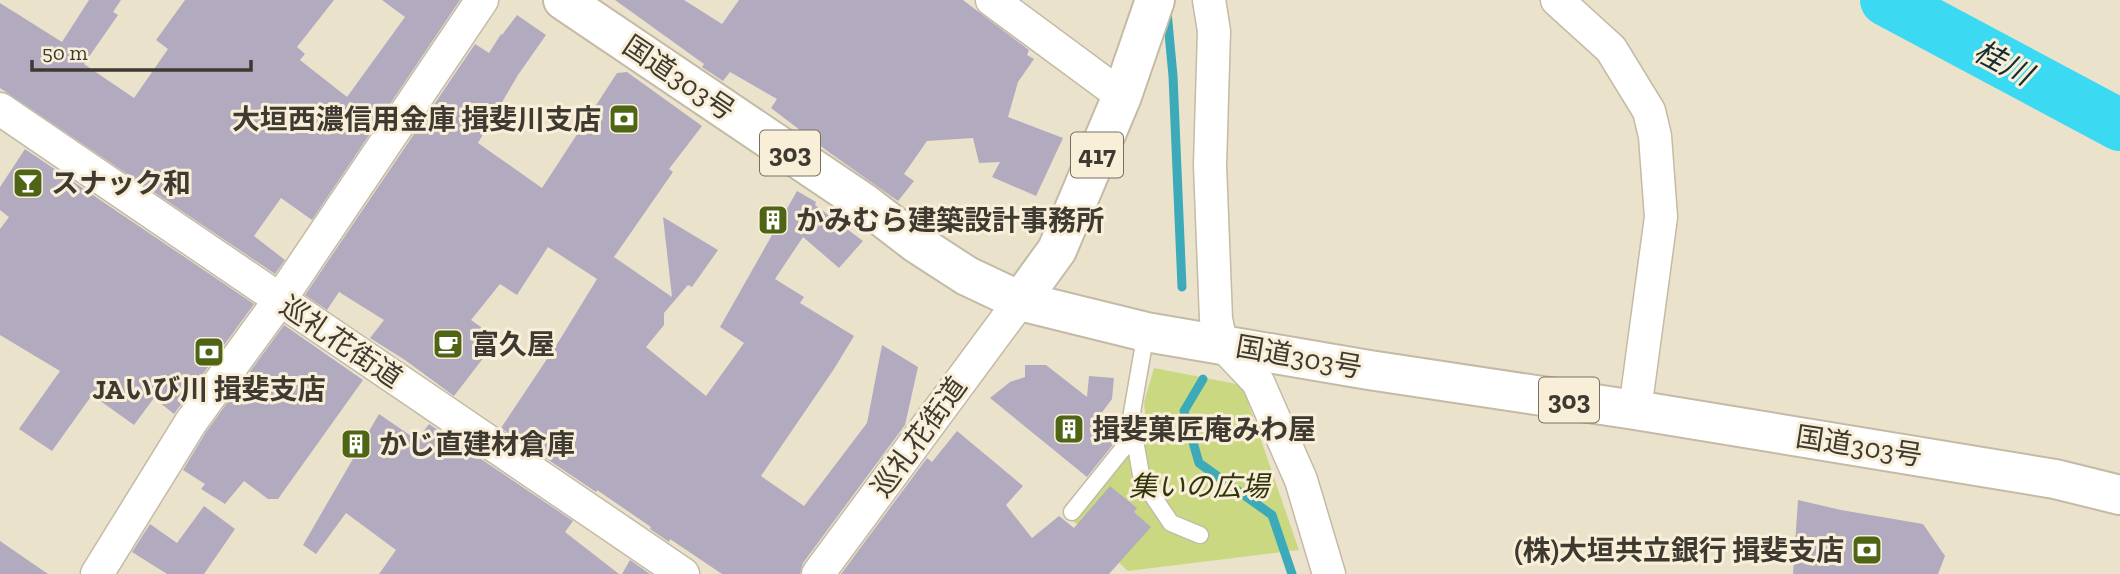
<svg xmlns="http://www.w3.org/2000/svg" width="2120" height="574" viewBox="0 0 2120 574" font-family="'Zilla Slab','Noto Sans JP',serif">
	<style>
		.green { fill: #cad981 }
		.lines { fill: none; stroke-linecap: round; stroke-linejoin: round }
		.stream { stroke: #3caab8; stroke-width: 9 }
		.river { stroke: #3bdaf2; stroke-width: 52 }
		.building { fill: #b2abc0 }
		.service-casing { stroke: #c4baa5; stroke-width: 19 }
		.minor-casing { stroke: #c4baa5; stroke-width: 35 }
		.trunk-casing { stroke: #c4baa5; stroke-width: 42 }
		.service { stroke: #fff; stroke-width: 16 }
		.minor { stroke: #fff; stroke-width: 32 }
		.trunk { stroke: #fff; stroke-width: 38 }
		.labels { text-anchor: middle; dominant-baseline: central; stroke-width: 6; stroke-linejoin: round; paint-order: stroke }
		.shield { fill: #f9efd9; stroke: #767063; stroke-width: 2 }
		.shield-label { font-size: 26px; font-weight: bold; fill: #3e3a31 }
		.street-label { font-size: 28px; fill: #3e3a31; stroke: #f9efd9 }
		.poi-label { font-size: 28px; font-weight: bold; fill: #3e3a31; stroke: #f9efd9; text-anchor: start }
		.park-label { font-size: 28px; font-style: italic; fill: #30360a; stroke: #f9efd9 }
		.water-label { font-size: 30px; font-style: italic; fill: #152e33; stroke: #f9efd9 }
	</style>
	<rect width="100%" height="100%" fill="#ebe2cc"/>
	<path class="green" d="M 1154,368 L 1242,385 L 1299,550 L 1128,571 L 1073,521 L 1147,433 L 1144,402 Z"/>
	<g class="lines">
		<path class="stream" d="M 1167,12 L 1173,76 L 1182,287
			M 1203,379 L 1184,411 L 1199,463 L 1272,515 L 1292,574"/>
		<path class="river" d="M 1886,0 L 2120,125"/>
	</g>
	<path class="building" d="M 89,0 L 121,0 L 113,12 L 118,15 L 84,64 L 134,98 L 168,49 L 156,40 L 185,0 L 334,0 L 297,47 L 305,54 L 300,60 L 347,97 L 405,17 L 382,0 L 460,0 L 312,220 L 281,198 L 254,236 L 285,260 L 275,274 L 0,88 L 0,3 L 62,42 Z
		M 615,0 L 684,0 L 722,24 L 739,0 L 963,0 L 1029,50 L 1027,55 L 1034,59 L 1018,82 L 1008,117 L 1063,138 L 1036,196 L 992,177 L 1000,162 L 979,163 L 973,138 L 927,141 L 904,174 L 914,181 L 898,201 L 830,153 L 771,108 L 777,99 L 730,72 L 723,81 L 702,67 L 704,64 Z
		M 517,15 L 546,35 L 518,75 L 478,143 L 542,188 L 617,73 L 627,72 L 702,126 L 669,169 L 673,172 L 614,257 L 672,297 L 663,217 L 718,250 L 692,287 L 688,285 L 664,313 L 664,325 L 646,347 L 706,396 L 744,343 L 720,327 L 797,191 L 816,202 L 815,205 L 863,241 L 839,268 L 803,237 L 775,279 L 804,297 L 800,303 L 854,336 L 834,369 L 761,476 L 804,506 L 867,423 L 882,345 L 918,367 L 905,425 L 803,563 L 800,574 L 722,574 L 670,539 L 669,542 L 650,529 L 651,527 L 597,490 L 596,492 L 501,428 L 559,341 L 597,279 L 548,247 L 517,295 L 500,284 L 471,320 L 498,339 L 454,396 L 405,360 L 370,338 L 384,320 L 339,292 L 327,310 L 305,295 L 475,44 L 489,53 L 501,34 L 502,35 Z
		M 25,149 L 254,304 L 174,414 L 154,398 L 134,425 L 92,395 L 52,451 L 19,429 L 60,371 L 0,335 L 0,229 L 9,217 L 0,210 L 0,187 Z
		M 284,325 L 363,380 L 278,499 L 268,499 L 244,481 L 225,504 L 201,489 L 205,484 L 183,470 L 206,432 Z
		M 1025,365 L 1046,365 L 1087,397 L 1089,376 L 1114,378 L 1112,399 L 1097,419 L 1119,437 L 1087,477 L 990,398 L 1010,382 L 1025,377 Z
		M 379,414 L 417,440 L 429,424 L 573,521 L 565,532 L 619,574 L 379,574 L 396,550 L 346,513 L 316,554 L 303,545 Z
		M 957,431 L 1023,486 L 1006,505 L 1032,538 L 1059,516 L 1074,528 L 1110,486 L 1137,508 L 1134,512 L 1151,527 L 1109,574 L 841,574 L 927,458 L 932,462 Z
		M 1798,500 L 1841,510 L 1923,524 L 1945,556 L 1938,574 L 1793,574 Z
		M 204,506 L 235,529 L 204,574 L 167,574 L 132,552 L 150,524 L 177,543 Z
		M 0,541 L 48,574 L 0,574 Z
		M 630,560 L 650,574 L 622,574 Z"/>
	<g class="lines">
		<g class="service-casing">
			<path id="service" d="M 1146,332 L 1131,418 L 1142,480 L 1171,523 L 1200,535
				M 1072,512 L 1134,435"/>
		</g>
		<g class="minor-casing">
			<path id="minor" d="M 992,0 L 1122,96
				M 1209,0 L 1214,31 L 1210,165 L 1216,319 L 1221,343 L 1258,382 L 1301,480 L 1329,574
				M 1557,0 L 1611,49 L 1649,111 L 1655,136 L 1661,217 L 1635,410
				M 0,109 L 683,574
				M 97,574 L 191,422 L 279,301 L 482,0
				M 818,574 L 1020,301"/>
		</g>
		<g class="trunk-casing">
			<path id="trunk" d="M 563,0 L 864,203 L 916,243 L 967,276 L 1020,301 L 1146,332 L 1369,370 L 1635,410 L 2055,479 L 2120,495
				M 1020,301 L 1057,250 L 1122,96 L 1155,0"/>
		</g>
		<use href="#service" class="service"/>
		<use href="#minor" class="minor"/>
		<use href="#trunk" class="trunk"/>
	</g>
	<defs>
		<g id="bank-square" transform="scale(1.575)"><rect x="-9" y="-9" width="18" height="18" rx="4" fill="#4d6514" stroke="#f9efd9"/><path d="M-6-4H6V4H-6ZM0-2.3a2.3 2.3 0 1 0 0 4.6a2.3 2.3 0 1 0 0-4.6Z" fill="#fff"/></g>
		<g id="bar-square" transform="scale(1.575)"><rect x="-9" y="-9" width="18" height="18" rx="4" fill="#4d6514" stroke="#f9efd9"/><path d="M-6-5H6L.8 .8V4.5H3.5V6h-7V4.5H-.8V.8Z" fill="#fff"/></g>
		<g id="building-square" transform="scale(1.575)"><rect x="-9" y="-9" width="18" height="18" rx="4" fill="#4d6514" stroke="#f9efd9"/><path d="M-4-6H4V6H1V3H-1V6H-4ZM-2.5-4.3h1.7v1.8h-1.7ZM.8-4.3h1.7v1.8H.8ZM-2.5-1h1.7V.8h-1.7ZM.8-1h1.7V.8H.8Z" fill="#fff"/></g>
		<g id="cafe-square" transform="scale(1.575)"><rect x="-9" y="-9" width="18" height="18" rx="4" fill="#4d6514" stroke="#f9efd9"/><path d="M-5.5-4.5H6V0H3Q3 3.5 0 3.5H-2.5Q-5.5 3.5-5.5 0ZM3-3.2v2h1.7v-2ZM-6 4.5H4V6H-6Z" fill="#fff"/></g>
	</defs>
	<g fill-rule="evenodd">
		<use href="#bank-square" x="624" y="119"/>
		<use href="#bar-square" x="28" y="183"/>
		<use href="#building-square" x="773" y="220"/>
		<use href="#cafe-square" x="448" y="344"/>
		<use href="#bank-square" x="209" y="352"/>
		<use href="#building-square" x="1069" y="429"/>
		<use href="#building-square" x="356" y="444"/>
		<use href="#bank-square" x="1867" y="550"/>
	</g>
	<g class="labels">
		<g class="shield">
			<rect x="760" y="130.5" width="60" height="45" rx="5"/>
			<rect x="1071" y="132.5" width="52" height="45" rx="5"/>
			<rect x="1539" y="377.5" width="60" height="45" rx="5"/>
		</g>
		<g class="shield-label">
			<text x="790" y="153">303</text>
			<text x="1097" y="155">417</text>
			<text x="1569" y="400">303</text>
		</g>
		<g class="street-label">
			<text transform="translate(679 78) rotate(34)">国道303号</text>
			<text transform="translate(341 342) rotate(34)">巡礼花街道</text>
			<text transform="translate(1299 357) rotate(10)">国道303号</text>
			<text transform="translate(919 437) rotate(-54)">巡礼花街道</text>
			<text transform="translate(1859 446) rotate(9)">国道303号</text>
		</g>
		<g class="poi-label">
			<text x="601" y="119" text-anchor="end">大垣西濃信用金庫 揖斐川支店</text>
			<text x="51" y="183">スナック和</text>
			<text x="796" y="220">かみむら建築設計事務所</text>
			<text x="471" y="344">富久屋</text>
			<text x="209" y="389" text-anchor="middle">JAいび川 揖斐支店</text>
			<text x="1092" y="429">揖斐菓匠庵みわ屋</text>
			<text x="379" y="444">かじ直建材倉庫</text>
			<text x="1844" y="550" text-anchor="end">(株)大垣共立銀行 揖斐支店</text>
		</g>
		<g class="park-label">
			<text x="1199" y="486">集いの広場</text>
		</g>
		<g class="water-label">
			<text transform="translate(2003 63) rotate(28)">桂川</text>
		</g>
	</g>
	<path d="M32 60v10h219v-10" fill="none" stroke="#3e3a31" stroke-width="3.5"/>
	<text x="42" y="60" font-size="21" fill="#3e3a31" stroke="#f9efd9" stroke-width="5" paint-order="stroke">50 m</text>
</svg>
